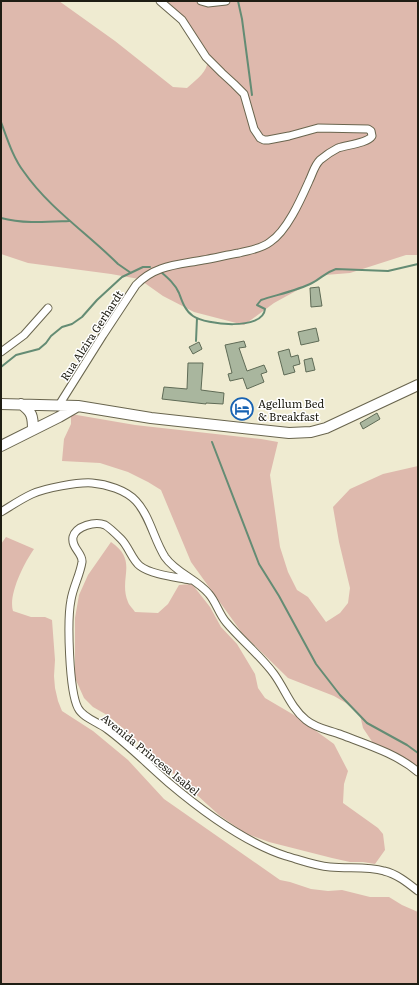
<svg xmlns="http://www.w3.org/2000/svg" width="419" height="985" viewBox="0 0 419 985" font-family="Literata,serif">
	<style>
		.green { fill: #deb9ad }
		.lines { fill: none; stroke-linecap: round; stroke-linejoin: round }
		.stream { stroke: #648c74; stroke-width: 2 }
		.building { fill: #a9b69e; stroke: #5f6b56 }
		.street-casing { stroke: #69654e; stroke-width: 9 }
		.secondary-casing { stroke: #69654e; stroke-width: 12 }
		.street { stroke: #fff; stroke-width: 7 }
		.secondary { stroke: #fff; stroke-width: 10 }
		.labels { text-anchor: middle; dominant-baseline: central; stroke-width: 3; stroke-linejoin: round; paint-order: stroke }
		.street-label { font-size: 11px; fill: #1e1d13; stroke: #fff }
		.poi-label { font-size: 11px; fill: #1e1d13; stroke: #fff; text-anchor: start }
	</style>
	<rect width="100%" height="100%" fill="#efebd1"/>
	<path class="green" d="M 1,1 L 59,1 L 115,41 L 173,87 L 187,88 C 193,82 205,74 207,65 C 210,46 174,15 161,1 L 418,1 L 418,255 L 406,255 L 350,273 L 325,275 L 274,303 L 244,325 L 194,312 L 163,296 L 139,279 L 111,274 L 28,263 L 1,254 Z
		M 71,414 L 135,425 L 261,439 L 278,442 L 270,475 L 280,547 L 288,572 L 297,590 L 308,597 L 326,622 L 340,613 L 348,603 L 350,588 L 339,542 L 333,507 L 350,489 L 383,474 L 418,466 L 418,773 L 373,743 L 363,728 L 360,715 L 346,703 L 334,696 L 288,678 L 242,633 L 191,562 L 161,490 L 148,482 L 128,472 L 100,463 L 62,461 L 64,439 L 71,424 Z
		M 6,537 L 34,549 C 24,563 8,595 13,611 L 31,617 L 45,617 L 52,620 L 55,660 L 54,676 L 55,688 L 58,701 L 62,711 L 93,731 L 128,760 L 164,799 L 280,880 L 290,882 L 311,889 L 328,891 L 342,890 L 370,897 L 389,897 L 402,905 L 418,912 L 418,984 L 1,984 L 1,544 Z
		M 111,542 C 139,561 118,578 128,602 C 129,605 133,609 135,612 L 158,613 L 168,604 L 179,585 L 192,584 L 210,607 L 221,627 L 237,644 L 255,674 L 258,688 L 265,698 L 294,715 L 334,744 L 348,771 L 344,784 L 343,803 L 378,828 L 383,834 L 385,850 L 375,864 L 363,862 L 350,862 L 332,858 L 269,842 L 245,833 L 219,815 L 124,729 L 107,715 L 93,707 L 84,698 L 75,678 L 75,618 L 79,595 L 88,575 Z"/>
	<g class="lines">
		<path class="stream" d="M 238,1 L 242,19 L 252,95
			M 1,122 C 7,138 13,158 24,172 C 49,208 87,233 118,264 L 131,273
			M 1,218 C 23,224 47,222 69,221
			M 161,272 C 168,278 175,284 179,293 C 182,301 185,311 193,316 C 206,325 263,331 265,309 L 257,305 L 261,300 C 276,295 299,290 312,283 C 322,278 324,273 336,269 L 388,271 L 418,264
			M 196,341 L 197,318
			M 1,367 L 16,355 L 39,349 L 46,343 L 51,336 L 62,327 L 72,324 L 82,317 L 97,300 L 122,277 L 143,267 L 150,267
			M 212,442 L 259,564 L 279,596 L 316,664 L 340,695 L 367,723 L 407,745 L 418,753"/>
	</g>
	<path class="building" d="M 319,287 L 322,306 L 311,307 L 310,288 Z
		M 316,328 L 319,341 L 301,345 L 298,332 Z
		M 244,341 L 246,347 L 239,348 L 247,371 L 264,365 L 267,372 L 261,374 L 264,382 L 247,389 L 243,378 L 230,381 L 228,374 L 232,373 L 225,345 Z
		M 199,342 L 202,349 L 193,354 L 189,347 Z
		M 289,349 L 291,357 L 298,355 L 300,364 L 293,366 L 295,372 L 284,375 L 278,352 Z
		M 312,358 L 315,370 L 306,372 L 304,360 Z
		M 188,363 L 203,363 L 201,390 L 224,393 L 223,404 L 206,403 L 206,404 L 162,399 L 164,387 L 187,389 Z
		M 377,413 L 380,419 L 363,429 L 360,423 Z"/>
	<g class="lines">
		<g class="street-casing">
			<path id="street" d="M 201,1 L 208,3 L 226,1
				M 1,352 L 24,335 L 48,308
				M 59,405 L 103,335 L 136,285 C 155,265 177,265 203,260 C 215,258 227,255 239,253 C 250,250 261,249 270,242 C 287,231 301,199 309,181 C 313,173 314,166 320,160 C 326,155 332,151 338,148 C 347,145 368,143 372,136 L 371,131 L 368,129 L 318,128 L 289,136 L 268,140 L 264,140 L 260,138 L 254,129 L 244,94 L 234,84 L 222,73 L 206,57 L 182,20 L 160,1
				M 1,512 C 11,506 21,499 32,494 C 45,488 78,482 92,483 C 106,484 126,490 136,501 C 150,516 154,540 165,557 C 176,573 197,579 209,594 C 216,602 219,614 226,622 C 241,640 260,655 274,674 C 285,689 291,708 306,720 C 317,729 329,730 342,735 C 368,745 397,754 418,772
				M 190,580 C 176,577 152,575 140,566 C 132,560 129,547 121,539 C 117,535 110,528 105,525 C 95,521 76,526 73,537 C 71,548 83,553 82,562 C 80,575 73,587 71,600 C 67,620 69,691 78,708 C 83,718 98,722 107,729 C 129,745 148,765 169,783 C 201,810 246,843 286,856 C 300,860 316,866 330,867 C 348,869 367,866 384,871 C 397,874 408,883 418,891"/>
		</g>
		<g class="secondary-casing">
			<path id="secondary" d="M 1,404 L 78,406 L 151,418 L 289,433 L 311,432 L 326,428 L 418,385
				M 21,404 C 32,412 33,416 33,430
				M 1,446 L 59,417 L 78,406"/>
		</g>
		<use href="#street" class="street"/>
		<use href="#secondary" class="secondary"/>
	</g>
	<defs>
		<g id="hotel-ring" transform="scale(1.15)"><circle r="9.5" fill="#fff" stroke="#1762b2" stroke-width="1.5"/><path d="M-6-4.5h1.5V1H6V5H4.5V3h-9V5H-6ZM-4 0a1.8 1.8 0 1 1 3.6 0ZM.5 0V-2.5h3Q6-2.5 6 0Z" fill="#1762b2"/></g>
	</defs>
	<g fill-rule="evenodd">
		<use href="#hotel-ring" x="242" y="409"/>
	</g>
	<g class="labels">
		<g class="street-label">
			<text transform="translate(91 335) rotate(-57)">Rua Alzira Gerhardt</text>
			<text transform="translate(151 754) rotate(39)">Avenida Princesa Isabel</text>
		</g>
		<g class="poi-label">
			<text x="258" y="403">Agellum Bed<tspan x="258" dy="13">&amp; Breakfast</tspan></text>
		</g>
	</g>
	<rect width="419" height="985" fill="none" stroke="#1e1d13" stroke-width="4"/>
</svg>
